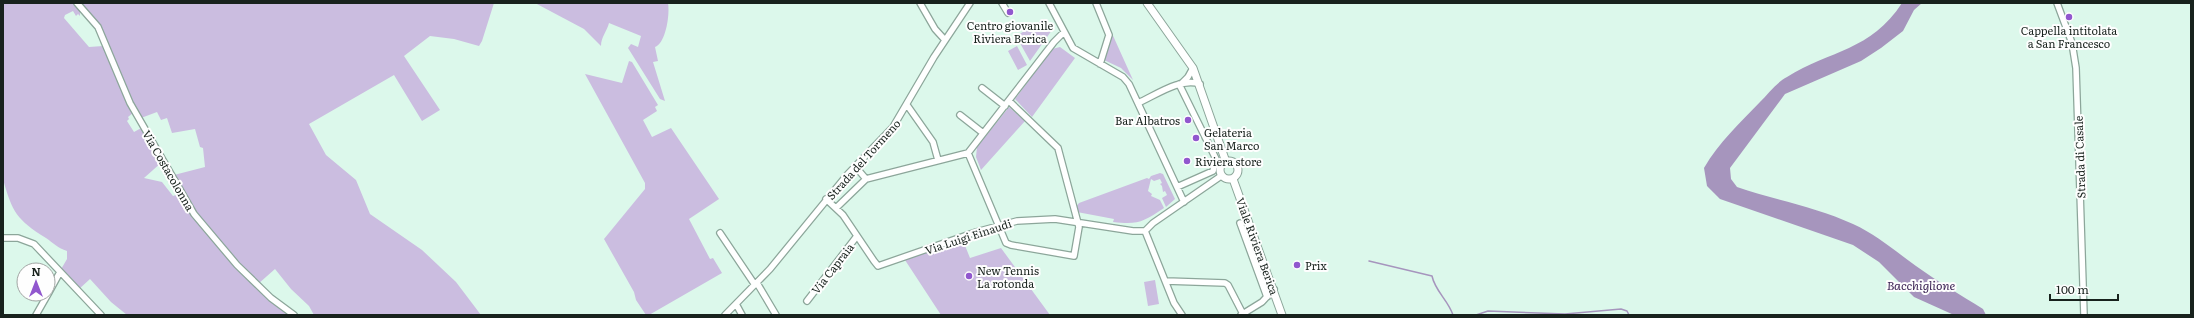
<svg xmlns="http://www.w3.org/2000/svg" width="2194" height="318" viewBox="0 0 2194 318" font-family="Literata,serif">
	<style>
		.green { fill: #cbbde0 }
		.water { fill: #a695bd }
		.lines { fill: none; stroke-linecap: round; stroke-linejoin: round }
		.stream { stroke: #a695bd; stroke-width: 1.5 }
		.minor-casing { stroke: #8ca69a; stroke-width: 8 }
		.major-casing { stroke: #8ca69a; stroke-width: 9 }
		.minor { stroke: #fff; stroke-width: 5.5 }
		.major { stroke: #fff; stroke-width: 7 }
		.poi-dot { fill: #9157ce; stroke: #fefefe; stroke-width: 1.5 }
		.labels { text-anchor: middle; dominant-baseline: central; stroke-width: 4; stroke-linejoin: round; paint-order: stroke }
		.poi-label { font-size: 11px; fill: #18221d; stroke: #fefefe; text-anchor: start }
		.street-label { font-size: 11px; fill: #18221d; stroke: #fefefe }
		.water-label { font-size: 12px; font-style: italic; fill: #361d4f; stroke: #fefefe }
	</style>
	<rect width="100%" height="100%" fill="#dcf8eb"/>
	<path class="green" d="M 3,3 L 76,3 L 80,8 L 80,16 L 78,14 L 76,16 L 73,11 L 65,15 L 64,18 L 89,47 L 103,46 L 118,83 L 133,113 L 128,117 L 129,119 L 127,121 L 134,132 L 143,127 L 162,162 L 144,178 L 162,182 L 173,196 L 176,195 L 181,205 L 187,205 C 214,248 250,283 288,315 L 127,315 L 111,302 L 90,279 L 78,290 L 60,271 L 67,259 L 67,251 C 58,248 53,243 46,238 C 17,220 12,212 3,179 Z
		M 77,3 L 494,3 L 482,41 L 479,46 L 454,39 L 430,36 L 404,56 L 440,110 L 422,121 L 394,75 L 309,124 L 326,155 L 356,180 L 370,214 L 422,250 L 456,282 L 481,315 L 314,315 L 309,306 L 291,289 L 275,269 L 258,284 L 204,226 L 174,175 L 205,167 L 203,148 L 200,147 L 195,129 L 172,133 L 167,118 L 161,120 L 157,112 L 141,118 L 132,104 L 97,22 Z
		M 535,3 L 668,3 C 670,14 666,43 655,47 L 658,61 L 653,62 L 665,101 L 660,99 L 628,48 L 631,44 L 638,47 L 641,36 L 609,23 C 607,31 601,37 601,46 L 584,29 Z
		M 1045,19 L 1052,30 L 1030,61 L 1016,36 Z
		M 1110,29 L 1133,80 L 1121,68 L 1104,60 L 1111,39 Z
		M 1017,46 L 1027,65 L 1018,70 L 1008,51 Z
		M 1060,47 L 1075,58 L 1032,117 L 1015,99 L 1052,49 Z
		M 629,61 L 632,62 L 658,105 L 655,107 L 657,111 L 643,120 L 652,137 L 671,128 L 719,199 L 689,219 L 710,259 L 713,258 L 722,273 L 649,315 L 646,315 L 636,300 L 634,292 L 604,239 L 645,189 L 645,183 L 585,74 L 622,83 Z
		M 1009,107 L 1025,121 L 981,170 L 976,157 L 977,147 Z
		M 1160,173 L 1163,174 L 1175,199 L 1166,207 L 1162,198 L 1167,195 L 1165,191 L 1163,192 L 1162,186 L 1160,184 L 1162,183 L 1160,179 L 1154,181 L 1151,179 L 1148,191 L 1152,194 L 1151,196 L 1160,200 L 1164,208 C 1143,222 1138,225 1113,222 L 1114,219 L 1077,212 L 1076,207 L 1079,203 L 1147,178 L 1149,179 L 1151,176 Z
		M 962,238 L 970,258 L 1001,248 L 1050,315 L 941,315 L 905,260 Z
		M 1155,280 L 1159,304 L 1148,306 L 1144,282 Z"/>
	<path class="water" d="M 1902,3 L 1922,3 L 1914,10 L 1903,31 L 1881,48 L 1861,61 L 1785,94 L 1730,168 L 1731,179 L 1737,187 C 1775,200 1817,207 1853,224 C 1877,235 1895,251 1916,266 C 1938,282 1961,295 1983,309 L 1986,315 L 1954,315 L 1914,297 L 1879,262 L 1853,245 L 1720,199 L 1707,186 L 1704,168 C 1719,142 1740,123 1760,102 C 1768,94 1777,82 1787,77 C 1830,50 1871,51 1902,3 Z"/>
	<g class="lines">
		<path class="stream" d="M 1369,261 L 1432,276 C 1435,291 1448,300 1453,315
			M 1476,315 L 1488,311 L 1565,314 L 1621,309 L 1627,311 L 1629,315"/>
		<g class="minor-casing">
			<path id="minor" d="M 77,3 L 98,27 L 130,103 L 194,214 L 237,265 L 271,298 L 294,315
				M 920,3 L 935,29 L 945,40
				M 1002,3 L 1008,13
				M 1049,3 L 1073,48 L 1123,77 L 1129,84 L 1184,202
				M 1096,3 L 1109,35 L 1100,64
				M 2057,3 L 2072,43 L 2076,68 L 2084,315
				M 1182,83 L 1188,77 L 1193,68
				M 982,88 L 1005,106
				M 1138,103 C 1156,95 1181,77 1200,84
				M 907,105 L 933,142 L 938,160
				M 960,115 L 983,133
				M 968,153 L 1054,42 L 1064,32
				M 855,166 L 866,179
				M 1177,187 L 1213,171 L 1216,159 L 1179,84
				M 826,199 L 843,215 L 874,261 L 878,266 L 976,232 L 1017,221 L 1055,219 L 1133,231 L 1145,231
				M 836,208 L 866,179 L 968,153 L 1006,243 L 1011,245 L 1074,256 L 1079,227 L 1058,148 L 1009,101
				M 1240,223 L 1267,297
				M 720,233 L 755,285
				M 3,238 L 18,238 L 34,244 L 101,315
				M 1166,281 L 1225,283 L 1228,285 L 1243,314
				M 757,283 L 776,315
				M 48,294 L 60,272
				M 807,301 L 857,236
				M 736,304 L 742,315
				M 36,315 L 48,294
				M 725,315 L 770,269 L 847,175 L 893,127 L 934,57 L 970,3
				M 1182,315 L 1174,303 L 1145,231 L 1153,223 L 1221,176
				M 1241,315 L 1262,302 L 1274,289"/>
		</g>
		<g class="major-casing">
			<path id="major" d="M 1147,3 L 1193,68 L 1226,162
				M1220 170a9 9 0 1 1 18 0a9 9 0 1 1-18 0Z
				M 1233,179 L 1282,315"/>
		</g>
		<use href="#minor" class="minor"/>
		<use href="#major" class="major"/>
	</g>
	<g class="poi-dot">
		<circle cx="1010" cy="12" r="4"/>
		<circle cx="2069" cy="17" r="4"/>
		<circle cx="1188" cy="120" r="4"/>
		<circle cx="1196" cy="138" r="4"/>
		<circle cx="1187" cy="161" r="4"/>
		<circle cx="1297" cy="265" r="4"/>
		<circle cx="969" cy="276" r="4"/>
	</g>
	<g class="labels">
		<g class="poi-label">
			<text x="1010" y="25" text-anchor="middle">Centro giovanile<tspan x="1010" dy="13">Riviera Berica</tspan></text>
			<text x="2069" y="30" text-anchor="middle">Cappella intitolata<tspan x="2069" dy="13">a San Francesco</tspan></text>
			<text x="1180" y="120" text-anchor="end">Bar Albatros</text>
			<text x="1204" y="132">Gelateria<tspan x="1204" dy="13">San Marco</tspan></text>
			<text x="1195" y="161">Riviera store</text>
			<text x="1305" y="265">Prix</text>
			<text x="977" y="270">New Tennis<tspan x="977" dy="13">La rotonda</tspan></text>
		</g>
		<g class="street-label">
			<text transform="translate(2079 157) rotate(-92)">Strada di Casale</text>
			<text transform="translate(863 159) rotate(-48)">Strada del Tormeno</text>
			<text transform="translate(169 170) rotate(60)">Via Costacolonna</text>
			<text transform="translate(968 236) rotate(-18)">Via Luigi Einaudi</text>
			<text transform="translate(1258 246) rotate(70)">Viale Riviera Berica</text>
			<text transform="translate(832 268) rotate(-52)">Via Capraia</text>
		</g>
		<g class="water-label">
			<text x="1921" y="285">Bacchiglione</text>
		</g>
	</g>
	<rect width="2194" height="318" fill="none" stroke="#18221d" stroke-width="8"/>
	<g transform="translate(36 282)"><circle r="19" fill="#fefefe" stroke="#a2a6a4"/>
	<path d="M0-3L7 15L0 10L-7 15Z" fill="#9157ce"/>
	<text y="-6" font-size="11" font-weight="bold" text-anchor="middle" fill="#18221d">N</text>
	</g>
	<path d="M2050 294v6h68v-6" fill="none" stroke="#18221d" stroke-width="2"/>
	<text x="2056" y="294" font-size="12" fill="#18221d" stroke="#fefefe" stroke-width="3" paint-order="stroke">100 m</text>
</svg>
